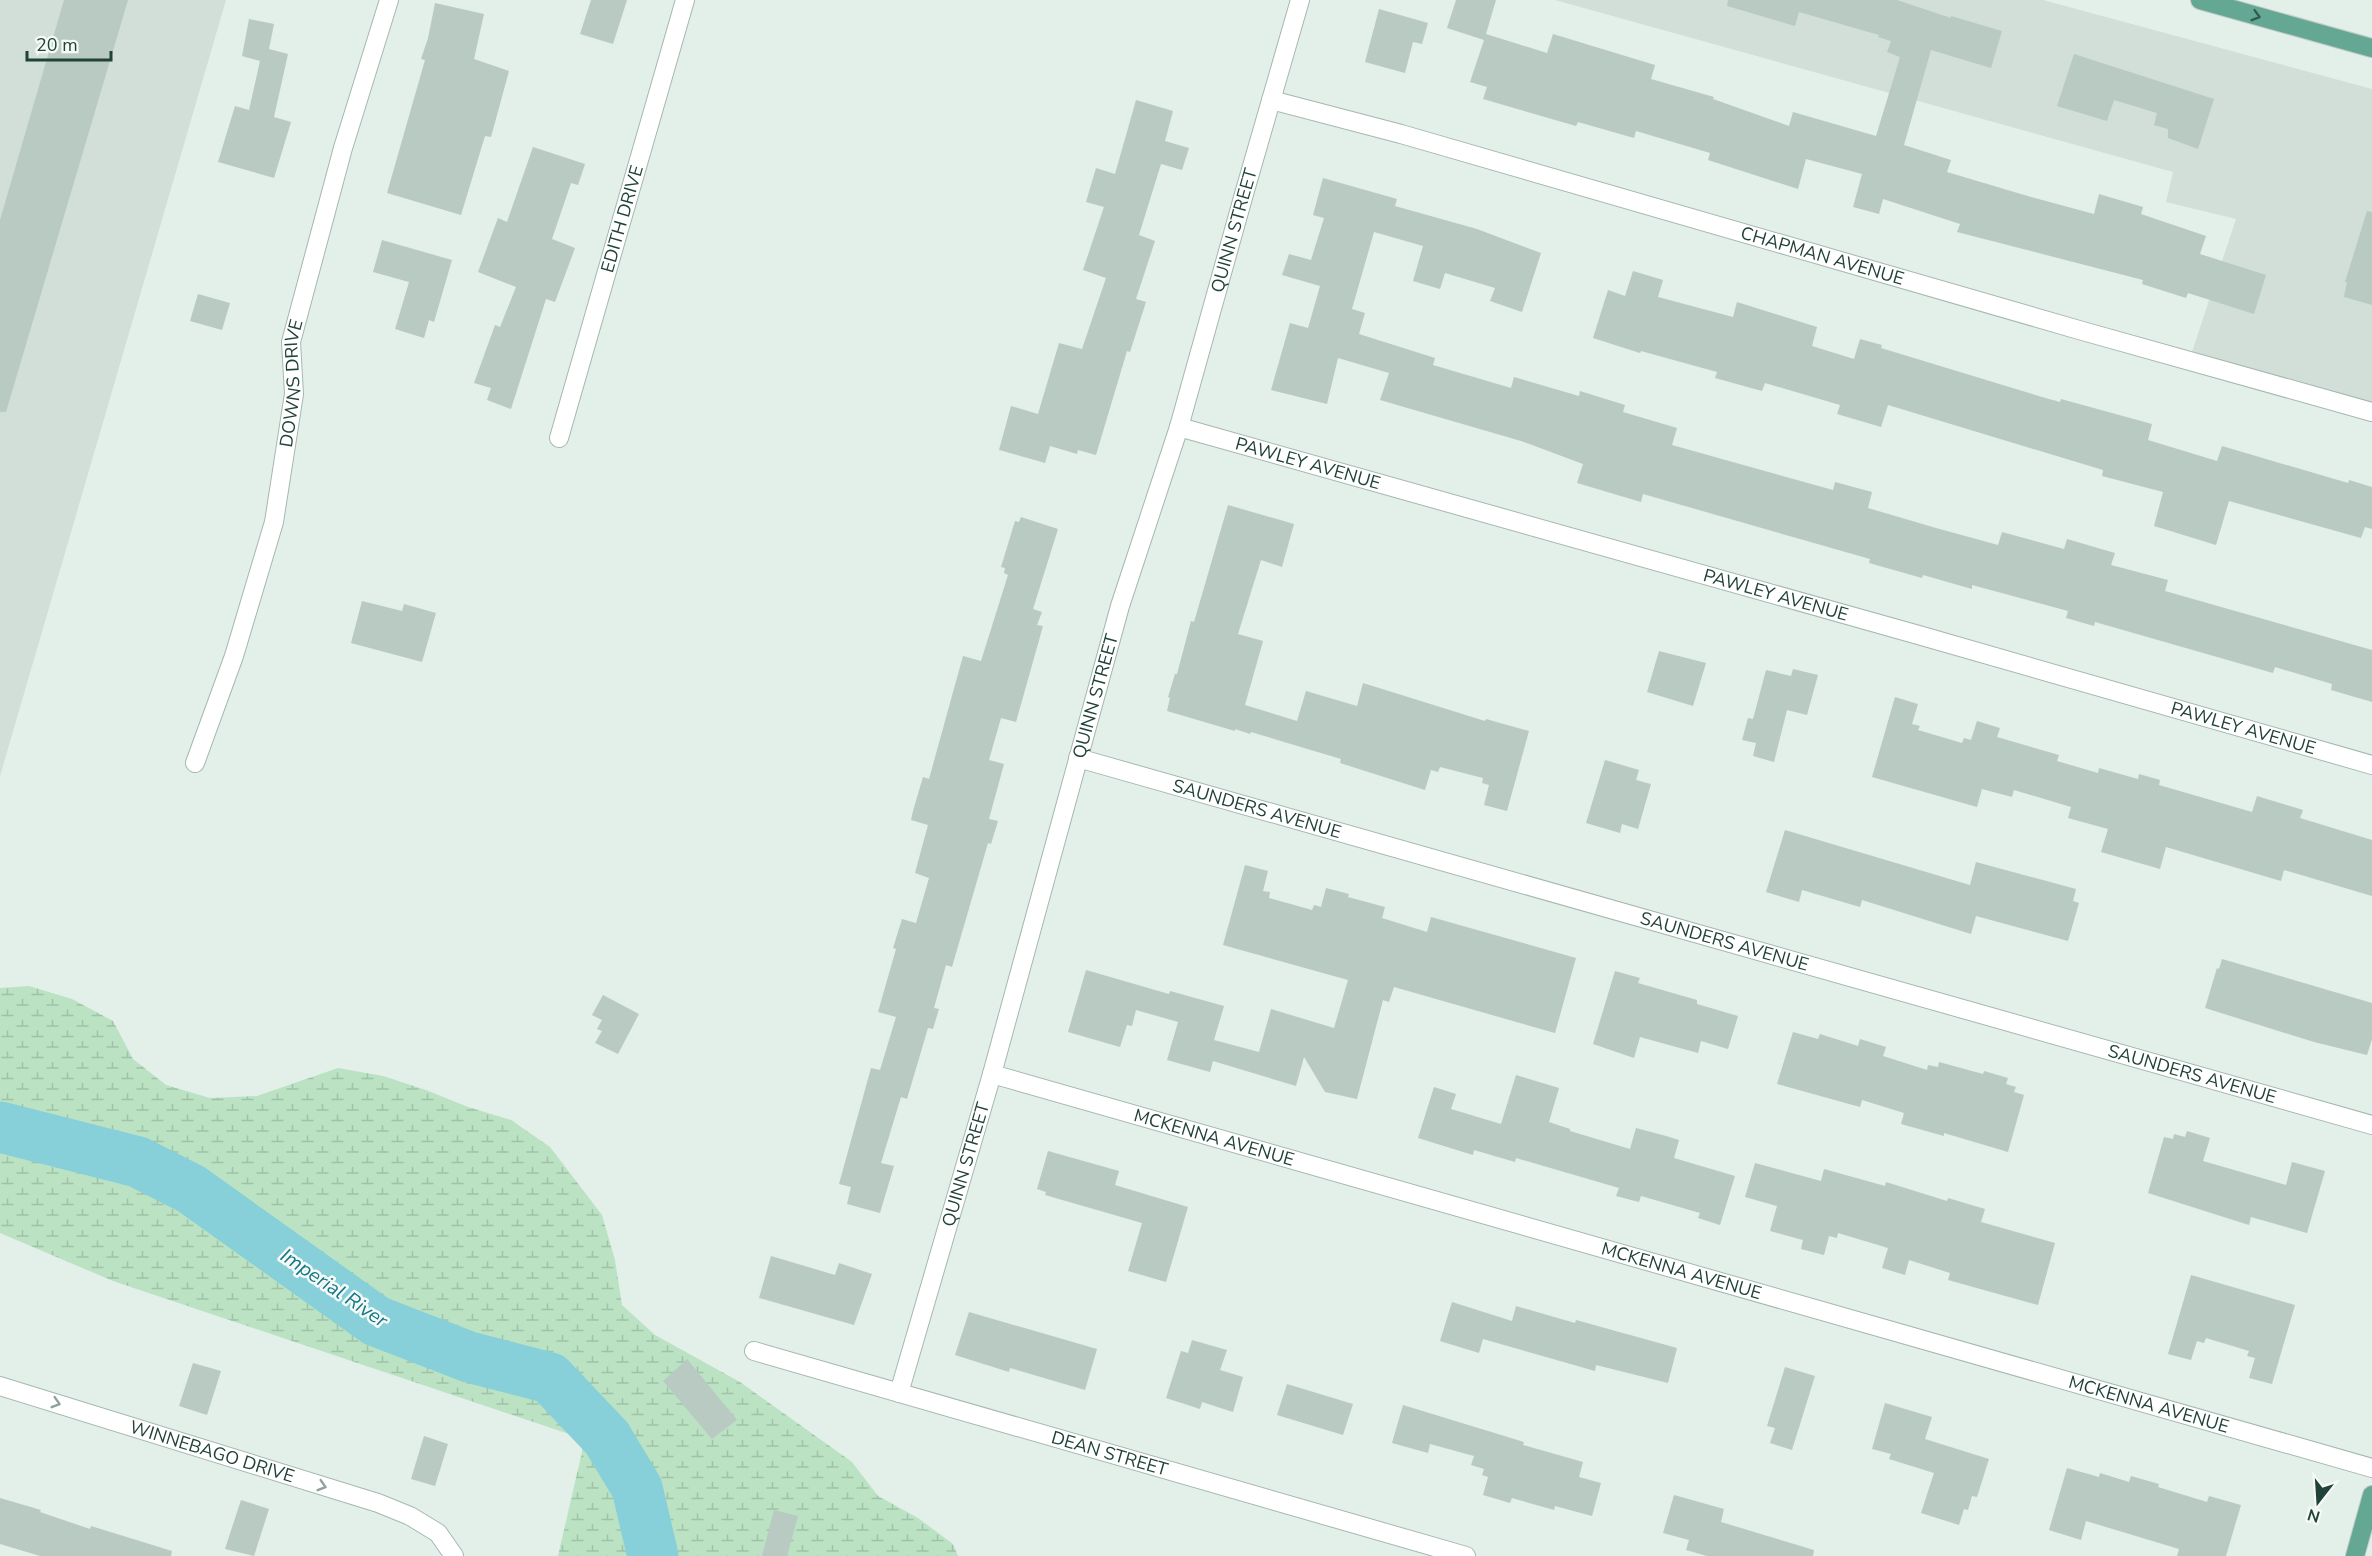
<svg xmlns="http://www.w3.org/2000/svg" width="2372" height="1556" viewBox="0 0 2372 1556" font-family="'Nunito Sans',sans-serif">
	<style>
		.built { fill: #d1dfd8 }
		.wetland { fill: url(#wetland-marsh) }
		.lines { fill: none; stroke-linecap: round; stroke-linejoin: round }
		.river { stroke: #87cfd9; stroke-width: 51 }
		.building { fill: #b8cac2 }
		.minor-casing { stroke: #a5b8b0; stroke-width: 20 }
		.major-casing { stroke: #c1cac7; stroke-width: 20 }
		.minor { stroke: #fff; stroke-width: 18 }
		.major { stroke: #64a894; stroke-width: 18 }
		.oneway { stroke: #325c4f }
		.oneway2 { stroke: #90a09c }
		.labels { text-anchor: middle; dominant-baseline: central; stroke-width: 5; stroke-linejoin: round; paint-order: stroke }
		.street-label { font-size: 18px; fill: #214238; stroke: #f5faf7 }
		.water-label { font-size: 20px; font-style: italic; fill: #147785; stroke: #f5faf7 }
	</style>
	<defs>
		<pattern id="wetland-marsh" width="20" height="14" patternUnits="userSpaceOnUse" patternTransform="scale(1.5)"><rect width="20" height="14" fill="#bae2c3"/><path d="M1 5h8M5 5V1M11 12h8M15 12V8" fill="none" stroke="#a0c3a8"/></pattern>
	</defs>
	<rect width="100%" height="100%" fill="#e3efe9"/>
	<path class="built" d="M 0,0 L 226,0 L 0,776 Z
		M 1555,0 L 2043,0 L 2372,89 L 2372,413 L 2190,358 L 2236,219 L 2166,202 L 2173,172 Z"/>
	<path class="wetland" d="M 29,986 L 72,999 L 113,1021 L 133,1059 L 166,1085 L 210,1098 L 257,1096 L 338,1068 L 383,1076 L 426,1090 L 468,1107 L 511,1120 L 550,1147 L 602,1215 L 615,1260 L 622,1305 L 655,1335 L 740,1382 L 852,1462 L 878,1496 L 918,1518 L 953,1544 L 958,1556 L 558,1556 L 582,1452 L 582,1444 L 578,1437 L 113,1281 L 0,1233 L 0,988 Z"/>
	<g class="lines">
		<path class="river" d="M 0,1127 L 138,1162 L 191,1189 L 376,1321 L 469,1357 L 550,1378 L 607,1438 L 637,1488 L 653,1556"/>
	</g>
	<path class="building" d="M 64,0 L 128,0 L 6,412 L 0,412 L 0,220 Z
		M 591,0 L 627,0 L 613,44 L 580,34 Z
		M 1456,0 L 1496,0 L 1486,34 L 1547,53 L 1553,34 L 1655,65 L 1651,79 L 1714,97 L 1713,99 L 1789,126 L 1793,112 L 1876,136 L 1900,57 L 1887,52 L 1891,41 L 1878,37 L 1879,35 L 1799,12 L 1795,26 L 1727,6 L 1728,0 L 1897,0 L 1951,18 L 1951,16 L 2002,31 L 1991,68 L 1931,50 L 1904,145 L 1951,160 L 1947,172 L 2031,197 L 2094,214 L 2099,194 L 2143,207 L 2141,214 L 2206,236 L 2200,254 L 2266,275 L 2254,314 L 2188,293 L 2186,298 L 2142,284 L 2143,280 L 1957,232 L 1960,224 L 1883,199 L 1879,214 L 1853,207 L 1862,174 L 1806,159 L 1798,189 L 1708,160 L 1710,153 L 1636,131 L 1634,138 L 1578,122 L 1576,126 L 1483,99 L 1487,87 L 1470,82 L 1484,40 L 1447,28 Z
		M 435,3 L 484,14 L 474,59 L 509,71 L 491,137 L 485,136 L 461,215 L 387,193 L 425,60 L 421,59 L 428,38 Z
		M 1379,9 L 1428,23 L 1422,44 L 1413,42 L 1405,73 L 1365,62 Z
		M 249,19 L 274,24 L 269,49 L 288,54 L 274,117 L 291,122 L 274,178 L 218,162 L 235,106 L 249,110 L 260,61 L 242,56 Z
		M 2074,54 L 2214,99 L 2198,149 L 2168,138 L 2168,129 L 2154,125 L 2157,113 L 2114,100 L 2107,121 L 2057,106 Z
		M 1136,100 L 1173,111 L 1165,141 L 1189,148 L 1182,170 L 1161,164 L 1139,235 L 1155,241 L 1136,299 L 1146,302 L 1130,352 L 1127,351 L 1096,455 L 1078,450 L 1077,454 L 1050,446 L 1045,463 L 999,450 L 1011,406 L 1038,414 L 1059,343 L 1082,349 L 1106,278 L 1083,270 L 1104,207 L 1086,202 L 1096,168 L 1115,174 Z
		M 533,147 L 585,164 L 578,185 L 571,183 L 552,239 L 575,248 L 555,302 L 546,299 L 511,409 L 487,400 L 491,388 L 474,383 L 495,325 L 500,327 L 516,287 L 478,272 L 498,218 L 507,222 Z
		M 1323,178 L 1397,199 L 1395,206 L 1477,229 L 1541,253 L 1522,312 L 1490,301 L 1495,288 L 1445,273 L 1440,289 L 1413,281 L 1423,246 L 1374,232 L 1352,309 L 1365,313 L 1359,334 L 1435,358 L 1433,365 L 1511,388 L 1514,377 L 1579,396 L 1580,391 L 1625,405 L 1623,412 L 1677,428 L 1672,445 L 1833,490 L 1835,482 L 1872,492 L 1868,508 L 1936,528 L 1998,545 L 2002,532 L 2064,549 L 2067,539 L 2115,553 L 2111,565 L 2168,580 L 2165,591 L 2372,650 L 2372,702 L 2331,690 L 2332,684 L 2275,667 L 2273,673 L 2095,622 L 2094,626 L 2066,618 L 2068,611 L 1972,585 L 1972,589 L 1923,575 L 1922,578 L 1869,563 L 1870,559 L 1643,494 L 1641,502 L 1577,483 L 1583,464 L 1521,441 L 1380,400 L 1389,373 L 1338,358 L 1327,404 L 1271,390 L 1290,323 L 1308,328 L 1320,286 L 1282,275 L 1289,254 L 1311,260 L 1324,218 L 1313,215 Z
		M 2367,211 L 2372,212 L 2372,305 L 2344,297 L 2347,282 L 2345,282 Z
		M 382,240 L 452,260 L 434,322 L 429,320 L 424,338 L 395,329 L 409,282 L 373,272 Z
		M 1633,271 L 1663,280 L 1658,297 L 1733,317 L 1737,302 L 1817,327 L 1812,346 L 1854,359 L 1860,339 L 1882,345 L 1881,348 L 2042,397 L 2060,402 L 2061,399 L 2152,424 L 2148,440 L 2217,461 L 2222,446 L 2348,483 L 2349,480 L 2372,487 L 2372,529 L 2365,527 L 2361,538 L 2229,501 L 2216,545 L 2154,526 L 2163,492 L 2102,476 L 2103,470 L 1888,405 L 1881,427 L 1837,414 L 1840,405 L 1765,383 L 1762,391 L 1715,378 L 1717,372 L 1641,351 L 1640,353 L 1593,338 L 1608,290 L 1625,296 Z
		M 198,294 L 230,303 L 222,330 L 190,321 Z
		M 1228,505 L 1294,524 L 1282,567 L 1261,560 L 1238,634 L 1263,641 L 1245,705 L 1297,721 L 1306,691 L 1357,706 L 1363,683 L 1485,721 L 1486,719 L 1529,731 L 1507,811 L 1484,805 L 1489,785 L 1482,783 L 1483,778 L 1440,767 L 1438,772 L 1431,770 L 1425,790 L 1340,763 L 1341,759 L 1251,732 L 1250,734 L 1235,729 L 1235,731 L 1167,711 L 1170,698 L 1168,697 L 1175,674 L 1177,674 L 1191,621 L 1194,622 Z
		M 1021,517 L 1058,529 L 1033,609 L 1042,612 L 1037,625 L 1043,626 L 1016,722 L 1001,718 L 989,760 L 1004,764 L 989,819 L 998,821 L 991,844 L 988,843 L 952,967 L 946,965 L 934,1008 L 939,1009 L 933,1029 L 928,1028 L 907,1099 L 901,1097 L 881,1163 L 894,1166 L 880,1213 L 847,1204 L 851,1187 L 839,1184 L 871,1068 L 880,1070 L 896,1017 L 878,1012 L 896,949 L 893,948 L 902,919 L 916,923 L 929,878 L 915,873 L 928,825 L 911,820 L 913,811 L 923,777 L 929,779 L 963,656 L 981,661 L 1008,575 L 1004,573 L 1005,568 L 1001,567 L 1015,521 L 1019,522 Z
		M 362,601 L 402,611 L 404,604 L 436,613 L 422,662 L 351,643 Z
		M 1659,651 L 1706,663 L 1693,706 L 1647,692 Z
		M 1793,669 L 1818,675 L 1807,715 L 1787,710 L 1774,762 L 1753,756 L 1756,743 L 1742,740 L 1748,718 L 1753,719 L 1766,670 L 1791,676 Z
		M 1895,697 L 1918,704 L 1912,724 L 1920,726 L 1918,730 L 1962,743 L 1964,738 L 1971,740 L 1977,721 L 2000,728 L 1997,737 L 2059,755 L 2057,761 L 2098,773 L 2099,768 L 2138,779 L 2139,774 L 2160,780 L 2159,785 L 2252,812 L 2257,796 L 2303,810 L 2300,818 L 2372,840 L 2372,896 L 2284,870 L 2281,881 L 2166,847 L 2160,869 L 2101,852 L 2108,829 L 2068,818 L 2071,807 L 2014,790 L 2012,797 L 1982,789 L 1977,807 L 1872,777 Z
		M 1605,760 L 1639,770 L 1636,780 L 1651,784 L 1638,829 L 1622,824 L 1620,833 L 1586,823 Z
		M 1785,830 L 1970,885 L 1976,862 L 2076,889 L 2073,901 L 2079,903 L 2068,941 L 1976,916 L 1971,934 L 1862,900 L 1860,907 L 1802,890 L 1799,902 L 1766,892 Z
		M 1245,865 L 1268,871 L 1263,891 L 1270,892 L 1269,898 L 1312,910 L 1314,905 L 1321,907 L 1326,888 L 1349,894 L 1348,897 L 1385,907 L 1382,918 L 1427,932 L 1431,917 L 1576,958 L 1555,1033 L 1394,987 L 1389,1002 L 1383,1000 L 1357,1099 L 1325,1092 L 1304,1057 L 1296,1086 L 1213,1061 L 1210,1072 L 1167,1060 L 1178,1022 L 1136,1010 L 1132,1026 L 1127,1025 L 1120,1047 L 1068,1032 L 1086,970 L 1169,994 L 1170,991 L 1224,1006 L 1214,1040 L 1259,1052 L 1271,1009 L 1334,1028 L 1348,980 L 1223,945 Z
		M 2222,959 L 2372,1003 L 2372,1039 L 2367,1055 L 2314,1042 L 2205,1008 L 2217,968 L 2219,969 Z
		M 1615,971 L 1640,978 L 1638,983 L 1697,1000 L 1697,1004 L 1738,1016 L 1728,1049 L 1701,1041 L 1698,1053 L 1640,1037 L 1634,1058 L 1593,1044 Z
		M 603,995 L 639,1014 L 618,1054 L 595,1043 L 602,1031 L 597,1029 L 602,1020 L 592,1015 Z
		M 1793,1032 L 1818,1039 L 1820,1034 L 1858,1046 L 1860,1039 L 1886,1047 L 1883,1056 L 1927,1070 L 1928,1065 L 1938,1067 L 1939,1062 L 1983,1074 L 1984,1071 L 2008,1078 L 2006,1084 L 2016,1087 L 2014,1092 L 2024,1095 L 2008,1152 L 1944,1133 L 1944,1136 L 1901,1124 L 1904,1113 L 1862,1100 L 1860,1107 L 1777,1084 Z
		M 1516,1075 L 1559,1088 L 1549,1122 L 1570,1129 L 1570,1131 L 1630,1149 L 1636,1128 L 1666,1136 L 1679,1140 L 1674,1158 L 1735,1176 L 1720,1225 L 1698,1218 L 1700,1213 L 1641,1196 L 1639,1202 L 1616,1196 L 1619,1188 L 1516,1158 L 1515,1162 L 1474,1150 L 1473,1155 L 1418,1138 L 1434,1087 L 1456,1094 L 1451,1109 L 1501,1124 Z
		M 2187,1131 L 2210,1138 L 2203,1161 L 2286,1185 L 2292,1162 L 2325,1171 L 2307,1233 L 2251,1217 L 2249,1225 L 2148,1193 L 2164,1137 L 2173,1139 L 2174,1134 L 2185,1137 Z
		M 1048,1151 L 1119,1171 L 1115,1185 L 1188,1207 L 1166,1282 L 1128,1271 L 1142,1223 L 1045,1195 L 1046,1192 L 1037,1189 Z
		M 1755,1163 L 1821,1181 L 1824,1169 L 1885,1186 L 1886,1182 L 1947,1201 L 1948,1198 L 1985,1209 L 1981,1222 L 2055,1243 L 2038,1305 L 1948,1280 L 1950,1273 L 1909,1260 L 1905,1275 L 1882,1268 L 1888,1248 L 1838,1233 L 1837,1238 L 1829,1236 L 1824,1255 L 1801,1249 L 1803,1240 L 1770,1231 L 1777,1206 L 1745,1197 Z
		M 771,1256 L 835,1275 L 839,1263 L 872,1274 L 854,1325 L 759,1298 Z
		M 2191,1275 L 2295,1305 L 2272,1384 L 2249,1378 L 2255,1358 L 2247,1356 L 2249,1351 L 2206,1338 L 2204,1343 L 2197,1341 L 2191,1360 L 2168,1354 Z
		M 1452,1302 L 1512,1321 L 1516,1306 L 1575,1323 L 1576,1320 L 1677,1348 L 1668,1383 L 1596,1365 L 1595,1371 L 1483,1339 L 1479,1353 L 1440,1341 Z
		M 969,1312 L 1097,1349 L 1085,1390 L 1010,1368 L 1009,1372 L 955,1355 Z
		M 1192,1340 L 1227,1350 L 1220,1370 L 1243,1377 L 1233,1412 L 1202,1402 L 1200,1409 L 1166,1398 L 1181,1351 L 1188,1353 Z
		M 687,1359 L 737,1420 L 712,1439 L 663,1381 Z
		M 193,1363 L 221,1371 L 207,1415 L 179,1406 Z
		M 1785,1367 L 1815,1376 L 1792,1450 L 1770,1443 L 1775,1428 L 1767,1426 Z
		M 1287,1384 L 1353,1404 L 1343,1435 L 1277,1415 Z
		M 1885,1403 L 1932,1417 L 1925,1439 L 1989,1459 L 1977,1497 L 1972,1496 L 1968,1510 L 1964,1509 L 1959,1525 L 1921,1513 L 1934,1473 L 1889,1459 L 1891,1454 L 1872,1449 Z
		M 1403,1405 L 1524,1442 L 1523,1445 L 1583,1462 L 1579,1477 L 1601,1483 L 1592,1516 L 1555,1506 L 1554,1510 L 1512,1498 L 1510,1503 L 1483,1495 L 1488,1477 L 1482,1475 L 1484,1469 L 1471,1465 L 1474,1456 L 1430,1444 L 1428,1453 L 1392,1443 Z
		M 424,1436 L 448,1444 L 435,1486 L 411,1479 Z
		M 2067,1468 L 2099,1477 L 2100,1473 L 2129,1482 L 2131,1476 L 2159,1484 L 2158,1487 L 2207,1502 L 2209,1496 L 2241,1505 L 2226,1556 L 2177,1556 L 2179,1549 L 2086,1521 L 2081,1540 L 2049,1530 Z
		M 1674,1495 L 1724,1509 L 1721,1522 L 1814,1550 L 1813,1556 L 1707,1556 L 1686,1550 L 1689,1540 L 1663,1533 Z
		M 0,1498 L 41,1510 L 40,1512 L 90,1529 L 91,1526 L 172,1551 L 171,1556 L 40,1556 L 0,1544 Z
		M 241,1500 L 269,1509 L 254,1556 L 225,1549 Z
		M 774,1510 L 798,1516 L 787,1556 L 762,1556 Z"/>
	<g class="lines">
		<g class="minor-casing">
			<g id="minor">
				<path id="s1" d="M 1271,100 L 1401,134 L 2079,330 L 2372,412"/>
				<path id="s2" d="M 1179,427 L 1922,636 L 2372,765"/>
				<path id="s3" d="M 559,438 L 685,0"/>
				<path id="s4" d="M 1078,758 L 2372,1125"/>
				<path id="s5" d="M 195,763 L 234,656 L 274,522 L 294,394 L 291,342 L 343,148 L 389,0"/>
				<path id="s6" d="M 992,1074 L 2372,1468"/>
				<path id="s7" d="M 754,1351 L 1466,1556"/>
				<path id="s8" d="M 0,1386 L 378,1503 L 410,1516 L 438,1533 L 454,1556"/>
				<path id="s9" d="M 899,1393 L 992,1074 L 1120,606 L 1179,427 L 1244,194 L 1300,0"/>
			</g>
		</g>
		<g class="major-casing">
			<path id="major" d="M 2200,0 L 2372,48
				M 2355,1556 L 2372,1495"/>
		</g>
		<use href="#minor" class="minor"/>
		<use href="#major" class="major"/>
	</g>
	<defs><path id="oneway-chevron" d="M-2-3.5L2.5 0L-2 3.5" fill="none" stroke-width="1.6" stroke-linecap="round" stroke-linejoin="round" transform="scale(1.5)"/></defs>
	<use class="oneway" href="#oneway-chevron" transform="translate(2256 16) rotate(16)"/>
	<g class="oneway2">
		<use href="#oneway-chevron" transform="translate(56 1403) rotate(17)"/>
		<use href="#oneway-chevron" transform="translate(322 1486) rotate(17)"/>
	</g>
	<g class="labels">
		<g class="street-label">
			<text stroke="none"><textPath href="#s3" startOffset="228">EDITH DRIVE</textPath></text>
			<text stroke="none"><textPath href="#s9" startOffset="1210">QUINN STREET</textPath></text>
			<text stroke="none"><textPath href="#s1" startOffset="573">CHAPMAN AVENUE</textPath></text>
			<text stroke="none"><textPath href="#s5" startOffset="394">DOWNS DRIVE</textPath></text>
			<text stroke="none"><textPath href="#s2" startOffset="134">PAWLEY AVENUE</textPath></text>
			<text stroke="none"><textPath href="#s2" startOffset="620">PAWLEY AVENUE</textPath></text>
			<text stroke="none"><textPath href="#s9" startOffset="724">QUINN STREET</textPath></text>
			<text stroke="none"><textPath href="#s2" startOffset="1106">PAWLEY AVENUE</textPath></text>
			<text stroke="none"><textPath href="#s4" startOffset="186">SAUNDERS AVENUE</textPath></text>
			<text stroke="none"><textPath href="#s4" startOffset="672">SAUNDERS AVENUE</textPath></text>
			<text stroke="none"><textPath href="#s4" startOffset="1158">SAUNDERS AVENUE</textPath></text>
			<text stroke="none"><textPath href="#s6" startOffset="231">MCKENNA AVENUE</textPath></text>
			<text stroke="none"><textPath href="#s9" startOffset="238">QUINN STREET</textPath></text>
			<text stroke="none"><textPath href="#s6" startOffset="717">MCKENNA AVENUE</textPath></text>
			<text stroke="none"><textPath href="#s6" startOffset="1203">MCKENNA AVENUE</textPath></text>
			<text stroke="none"><textPath href="#s8" startOffset="222">WINNEBAGO DRIVE</textPath></text>
			<text stroke="none"><textPath href="#s7" startOffset="370">DEAN STREET</textPath></text>
		</g>
		<g class="water-label">
			<text transform="translate(334 1288) rotate(34)">Imperial River</text>
		</g>
	</g>
	<g transform="translate(2318 1502) rotate(197)" stroke="#f5faf7" stroke-width="4.5" paint-order="stroke">
	<path d="M0-4.5L10 22L0 15L-10 22Z" fill="#214238"/>
	<text y="-9" font-size="16" font-weight="bold" text-anchor="middle" fill="#214238">N</text>
	</g>
	<path d="M27 51v9h84v-9" fill="none" stroke="#214238" stroke-width="3"/>
	<text x="36" y="51" font-size="18" fill="#214238" stroke="#f5faf7" stroke-width="4.5" paint-order="stroke">20 m</text>
</svg>
